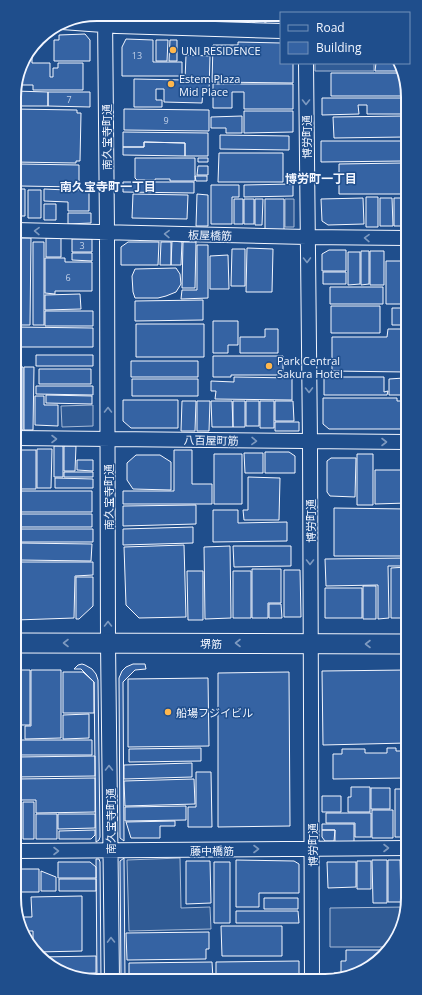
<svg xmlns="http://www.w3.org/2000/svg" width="422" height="995" viewBox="0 0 422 995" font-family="'Open Sans','Noto Sans JP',sans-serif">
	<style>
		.parking { fill: #305b95; stroke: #a8bbd7 }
		.building { fill: #3563a3; stroke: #f2f6ff }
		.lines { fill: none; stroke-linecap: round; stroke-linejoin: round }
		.minor-casing { stroke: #f2f6ff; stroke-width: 16 }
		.secondary-casing { stroke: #f2f6ff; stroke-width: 21 }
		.minor { stroke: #1f4e8c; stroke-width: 14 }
		.secondary { stroke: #1f4e8c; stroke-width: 19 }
		.oneway { stroke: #7e9ac0 }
		.poi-dot { fill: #ffb74d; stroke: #1f4e8c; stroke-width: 1.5 }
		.labels { text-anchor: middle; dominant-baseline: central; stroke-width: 3; stroke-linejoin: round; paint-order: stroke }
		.number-label { font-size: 9px; fill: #c3d1e8 }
		.poi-label { font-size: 11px; fill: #f2f6ff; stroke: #1f4e8c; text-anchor: start }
		.street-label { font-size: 11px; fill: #f2f6ff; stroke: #1f4e8c }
		.neighbourhood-label { font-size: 12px; font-weight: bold; fill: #f2f6ff; stroke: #1f4e8c }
		.rim { fill: none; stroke: #f2f6ff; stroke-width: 2 }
	</style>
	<rect width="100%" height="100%" fill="#1f4e8c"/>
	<path class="parking" d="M 266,15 L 281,15 L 281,25 L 266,25 Z
		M 315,63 L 374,63 L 374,71 L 315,71 Z
		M 285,199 L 294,199 L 294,227 L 285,227 Z
		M 93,405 L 93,426 L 62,427 L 61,406 Z
		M 180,858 L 181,908 L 210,907 L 211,929 L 129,931 L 127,860 Z
		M 406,907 L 390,947 L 330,947 L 330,908 Z"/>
	<path class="building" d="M 120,14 L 172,15 L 172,20 L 120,19 Z
		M 190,15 L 208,15 L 208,18 L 190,18 Z
		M 211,15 L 243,15 L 243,17 L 211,17 Z
		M 244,15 L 253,15 L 253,24 L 243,23 Z
		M 254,15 L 265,15 L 265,24 L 254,23 Z
		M 85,34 L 90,40 L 90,61 L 54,61 L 54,40 L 59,40 L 59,35 Z
		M 126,39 L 153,40 L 153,62 L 182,62 L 182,76 L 122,76 L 122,47 Z
		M 156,40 L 168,40 L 167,61 L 156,61 Z
		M 170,40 L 177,40 L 177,61 L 169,61 Z
		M 238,42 L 281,43 L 281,63 L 293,63 L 293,83 L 212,82 L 213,45 L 238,45 Z
		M 32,48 L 32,63 L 50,63 L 50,77 L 53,77 L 53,68 L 58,68 L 58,63 L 83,63 L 83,90 L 33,90 L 33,85 L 16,85 L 23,60 Z
		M 186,55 L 210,56 L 209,92 L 203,92 L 202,103 L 164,102 L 164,89 L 156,89 L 156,100 L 162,100 L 162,107 L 134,107 L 134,79 L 185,80 Z
		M 376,63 L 398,63 L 402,71 L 375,71 Z
		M 331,73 L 402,73 L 402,96 L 331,96 Z
		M 213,84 L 293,84 L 293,109 L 244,109 L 244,92 L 232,92 L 232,108 L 213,108 Z
		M 14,91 L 48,92 L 48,106 L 14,106 Z
		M 48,92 L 90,92 L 90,107 L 48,106 Z
		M 322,98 L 402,98 L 402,114 L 367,114 L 367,105 L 358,105 L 359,114 L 322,115 Z
		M 14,109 L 77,110 L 77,113 L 81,113 L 80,161 L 76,161 L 76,163 L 14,162 Z
		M 124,109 L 209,110 L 209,131 L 124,130 Z
		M 244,111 L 293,111 L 293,132 L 244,133 Z
		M 242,116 L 242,133 L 226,133 L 226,128 L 211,128 L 211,117 Z
		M 404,116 L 404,137 L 334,138 L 333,117 Z
		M 123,132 L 208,133 L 208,156 L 185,156 L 185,143 L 144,142 L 144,147 L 123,147 Z
		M 220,135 L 289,136 L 289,150 L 220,149 Z
		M 321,141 L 403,141 L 403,161 L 321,162 Z
		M 144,142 L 185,143 L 185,156 L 123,155 L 123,147 L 144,147 Z
		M 219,153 L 283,153 L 283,182 L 218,182 Z
		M 135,158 L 195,158 L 195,181 L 170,181 L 170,179 L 155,179 L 155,180 L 137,180 L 135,178 Z
		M 198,158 L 208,158 L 208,162 L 198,162 Z
		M 403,163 L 403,194 L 339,194 L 339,164 Z
		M 20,164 L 79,165 L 79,187 L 20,186 Z
		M 198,166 L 208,166 L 208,175 L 197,175 Z
		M 195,176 L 207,176 L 207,181 L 196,181 Z
		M 123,182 L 194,182 L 194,193 L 123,192 Z
		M 293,184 L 293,196 L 244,197 L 244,185 Z
		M 211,185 L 239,185 L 239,197 L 232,197 L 232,224 L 211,224 Z
		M 14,189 L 25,189 L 25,216 L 15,216 Z
		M 44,189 L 89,191 L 89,211 L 68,211 L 68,202 L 44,201 Z
		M 28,190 L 41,190 L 41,218 L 28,218 Z
		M 133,194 L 188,195 L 187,219 L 132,218 Z
		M 197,194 L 208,195 L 208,226 L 196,226 Z
		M 366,197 L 378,197 L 378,227 L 366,227 Z
		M 363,198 L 364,224 L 328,225 L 322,221 L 321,199 Z
		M 380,198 L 392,198 L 393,226 L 380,226 Z
		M 394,198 L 404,198 L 404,226 L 394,226 Z
		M 234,199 L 243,199 L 243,224 L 234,224 Z
		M 244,199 L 254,199 L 254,224 L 244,224 Z
		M 255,199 L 263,199 L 262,225 L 255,225 Z
		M 265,199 L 284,199 L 284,230 L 265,230 Z
		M 44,204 L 56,204 L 56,220 L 44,220 Z
		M 68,213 L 91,213 L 91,223 L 68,224 Z
		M 15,238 L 31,238 L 30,325 L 15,325 Z
		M 46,238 L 61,238 L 61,257 L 46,257 Z
		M 72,239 L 92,239 L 92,252 L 72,252 Z
		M 172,241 L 182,242 L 181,265 L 171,265 Z
		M 33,242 L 44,242 L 44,325 L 33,325 Z
		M 128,242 L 159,242 L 158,265 L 121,265 L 121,247 Z
		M 161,242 L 171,242 L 171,265 L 160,265 Z
		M 183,242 L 196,242 L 195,288 L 182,288 Z
		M 197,245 L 208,245 L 208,298 L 181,299 L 182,290 L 197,290 Z
		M 247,248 L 273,249 L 272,292 L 246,292 Z
		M 232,249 L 245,249 L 245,286 L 231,286 Z
		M 329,250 L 346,250 L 346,271 L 322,271 L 322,254 Z
		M 361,251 L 369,251 L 369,284 L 361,285 Z
		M 370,251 L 384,251 L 384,285 L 370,285 Z
		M 348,252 L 360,252 L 360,284 L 348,285 Z
		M 72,253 L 92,253 L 92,261 L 72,260 Z
		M 228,255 L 229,289 L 210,289 L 210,256 Z
		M 45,258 L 65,258 L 65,262 L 92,262 L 92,291 L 55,291 L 55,294 L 45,293 Z
		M 386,261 L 406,261 L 406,304 L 386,304 Z
		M 176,268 L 180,274 L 181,284 L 176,292 L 166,296 L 158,298 L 135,298 L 133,292 L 132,276 L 135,269 Z
		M 323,272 L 346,272 L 346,284 L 323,284 Z
		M 330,287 L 383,287 L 383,304 L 330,304 Z
		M 80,294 L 81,309 L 45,310 L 45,295 Z
		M 203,300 L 203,320 L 135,321 L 135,301 Z
		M 331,306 L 380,306 L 380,333 L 331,333 Z
		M 392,308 L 406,308 L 406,325 L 392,325 Z
		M 45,311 L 93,311 L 93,326 L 45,326 Z
		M 213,321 L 238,321 L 238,345 L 228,345 L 228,353 L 213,353 Z
		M 136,324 L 204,324 L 204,357 L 136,357 Z
		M 15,327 L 93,328 L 93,347 L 15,347 Z
		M 265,329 L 278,329 L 278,353 L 240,353 L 240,337 L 265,337 Z
		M 388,329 L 406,329 L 406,372 L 332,371 L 332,337 L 387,337 Z
		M 36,355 L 93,355 L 93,366 L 36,366 Z
		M 213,356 L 283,356 L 283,375 L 231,375 L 231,377 L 213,377 Z
		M 131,361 L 198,361 L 198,377 L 131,377 Z
		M 15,367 L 23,367 L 23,430 L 15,430 Z
		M 24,367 L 34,367 L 33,430 L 24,430 Z
		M 39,369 L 91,369 L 91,384 L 39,384 Z
		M 234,377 L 292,378 L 292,400 L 215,399 L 216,391 L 211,391 L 211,381 L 234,382 Z
		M 324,377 L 384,377 L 384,392 L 388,391 L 387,395 L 324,395 Z
		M 404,378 L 404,395 L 389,395 L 389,379 Z
		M 132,379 L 198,379 L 198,396 L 132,396 Z
		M 36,386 L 93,386 L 93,395 L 36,394 Z
		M 46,395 L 92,396 L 92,404 L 46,403 Z
		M 35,396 L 44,396 L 44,405 L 58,405 L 58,426 L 35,425 Z
		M 323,398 L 397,398 L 397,401 L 406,401 L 406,429 L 329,429 L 323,424 Z
		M 123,400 L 178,400 L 178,428 L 131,428 L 123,421 Z
		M 182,401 L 196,401 L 195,431 L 181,431 Z
		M 197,401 L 210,401 L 209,431 L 197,431 Z
		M 211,401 L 232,401 L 233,427 L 212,427 Z
		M 233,401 L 245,401 L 245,427 L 233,427 Z
		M 246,401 L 259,401 L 259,426 L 246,426 Z
		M 260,401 L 274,401 L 274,428 L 260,428 Z
		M 275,401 L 293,401 L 294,421 L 275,421 Z
		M 275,422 L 299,422 L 299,431 L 275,431 Z
		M 54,446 L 63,446 L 63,477 L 54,477 Z
		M 64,446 L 76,446 L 75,471 L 64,471 Z
		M 37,449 L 52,449 L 51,488 L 37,488 Z
		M 15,450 L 36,450 L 36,489 L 15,489 Z
		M 174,450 L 192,450 L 192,484 L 212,484 L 212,504 L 123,504 L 123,491 L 174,491 Z
		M 265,452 L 289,452 L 295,456 L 295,473 L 265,473 Z
		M 244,453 L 263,453 L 263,473 L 245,473 Z
		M 214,454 L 242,454 L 242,504 L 214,504 Z
		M 357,454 L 373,454 L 373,505 L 357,505 Z
		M 136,455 L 160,455 L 171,462 L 171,490 L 133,489 L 127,480 L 127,463 Z
		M 331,458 L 356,458 L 355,497 L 330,496 L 327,492 L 327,461 Z
		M 77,460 L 93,460 L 93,471 L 77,470 Z
		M 375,470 L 406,470 L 407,503 L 375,504 Z
		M 64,472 L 93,472 L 93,477 L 64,477 Z
		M 248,477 L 280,478 L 279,520 L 244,520 L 243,510 L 248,510 Z
		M 55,478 L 93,479 L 93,488 L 55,488 Z
		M 15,491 L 92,491 L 92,512 L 16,512 Z
		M 196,505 L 196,524 L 123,526 L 123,506 Z
		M 334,508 L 407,509 L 407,556 L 334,556 Z
		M 213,510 L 238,510 L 238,523 L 287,522 L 287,541 L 213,542 Z
		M 16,514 L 92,514 L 92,527 L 16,527 Z
		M 193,527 L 193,543 L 123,545 L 123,529 Z
		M 16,529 L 93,529 L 93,542 L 16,542 Z
		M 19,543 L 92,544 L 91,561 L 19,560 Z
		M 184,545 L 186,617 L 139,618 L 126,605 L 124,547 Z
		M 230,546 L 231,618 L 205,619 L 204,547 Z
		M 233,546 L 291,546 L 291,566 L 234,567 Z
		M 407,558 L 407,566 L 388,566 L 389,618 L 378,619 L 378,585 L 326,586 L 325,559 Z
		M 16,562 L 93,562 L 93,575 L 75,576 L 74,618 L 16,620 Z
		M 407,567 L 407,618 L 391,618 L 391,568 Z
		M 252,569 L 281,569 L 281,603 L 268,603 L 268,618 L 252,618 Z
		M 284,570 L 300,570 L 301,617 L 284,617 Z
		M 187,571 L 203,571 L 203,620 L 188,620 Z
		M 233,571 L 251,571 L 251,618 L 233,618 Z
		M 76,577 L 93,577 L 93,606 L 79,619 L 76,619 Z
		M 363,586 L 376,586 L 376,619 L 363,619 Z
		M 325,588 L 362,588 L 362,618 L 325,618 Z
		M 269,604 L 281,604 L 282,618 L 269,618 Z
		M 82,664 L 85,665 L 92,669 L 96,674 L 98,680 L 100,837 L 99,840 L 96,842 L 94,682 L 81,669 L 74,669 L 78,665 Z
		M 133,664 L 145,664 L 146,669 L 135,670 L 123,682 L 124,841 L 120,838 L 119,678 L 122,671 L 126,667 Z
		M 16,670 L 30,670 L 30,725 L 16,725 Z
		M 31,670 L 61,670 L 61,738 L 25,739 L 25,726 L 31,726 Z
		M 407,670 L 407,743 L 323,745 L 322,671 Z
		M 63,672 L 83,672 L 94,682 L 94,713 L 63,713 Z
		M 289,672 L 290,826 L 218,827 L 218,673 Z
		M 208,678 L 209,746 L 128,747 L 128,679 Z
		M 89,714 L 89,738 L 63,739 L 63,715 Z
		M 21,740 L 92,740 L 92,755 L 21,755 Z
		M 201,748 L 201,761 L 129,762 L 129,749 Z
		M 387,748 L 396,748 L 396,751 L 407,751 L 407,778 L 333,779 L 333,754 L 342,754 L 342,749 L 365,749 L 365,753 L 387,753 Z
		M 95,756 L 95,776 L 16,777 L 16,757 Z
		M 192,763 L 192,777 L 124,779 L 124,765 Z
		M 196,772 L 211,772 L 212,827 L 188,827 L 188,807 L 196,807 Z
		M 95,778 L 95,812 L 36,813 L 36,800 L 16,800 L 16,779 Z
		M 194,779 L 195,804 L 125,806 L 124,781 Z
		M 351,787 L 370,787 L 370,812 L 348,812 L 348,797 L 351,797 Z
		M 371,788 L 390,788 L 390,809 L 371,809 Z
		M 395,789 L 407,789 L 408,837 L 395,837 Z
		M 322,796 L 341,796 L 341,812 L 322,812 Z
		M 23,802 L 34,802 L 34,839 L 23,839 Z
		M 186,806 L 186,820 L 125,821 L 125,807 Z
		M 372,810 L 393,810 L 393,838 L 372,838 Z
		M 326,813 L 371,813 L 371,837 L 355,837 L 355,823 L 326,823 Z
		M 36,814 L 57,814 L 57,839 L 36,839 Z
		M 58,814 L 95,814 L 95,828 L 58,829 Z
		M 175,821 L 175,826 L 160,826 L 160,838 L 131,838 L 126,822 Z
		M 322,824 L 354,824 L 354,842 L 335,842 L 335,830 L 322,830 Z
		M 95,830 L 95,835 L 91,839 L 59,839 L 59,831 Z
		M 322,830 L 335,830 L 334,841 L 325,841 L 322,837 Z
		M 124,858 L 125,979 L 121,979 L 120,861 Z
		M 96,859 L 99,859 L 100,862 L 101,979 L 97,979 Z
		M 236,860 L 294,861 L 299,864 L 299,893 L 259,893 L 259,907 L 236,907 Z
		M 372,860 L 387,860 L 387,903 L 373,903 Z
		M 388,860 L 400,860 L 401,902 L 388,902 Z
		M 186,861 L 210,861 L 211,903 L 186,904 Z
		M 357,861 L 371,861 L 371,889 L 357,889 Z
		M 402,861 L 408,861 L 407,904 L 402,904 Z
		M 58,862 L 90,862 L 96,867 L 96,878 L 58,878 Z
		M 214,862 L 230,862 L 230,923 L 214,923 Z
		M 327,862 L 356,862 L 356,887 L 328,888 Z
		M 17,869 L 39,869 L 39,892 L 17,892 Z
		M 41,871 L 56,877 L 56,891 L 41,891 Z
		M 59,879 L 96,879 L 96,891 L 59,891 Z
		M 82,896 L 82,951 L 37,952 L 33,946 L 33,931 L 24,931 L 17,920 L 17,917 L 32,917 L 31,897 Z
		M 264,898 L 298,898 L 298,909 L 264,909 Z
		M 236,911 L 298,911 L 299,923 L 236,923 Z
		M 221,926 L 282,926 L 282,956 L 222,956 Z
		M 209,932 L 209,949 L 206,949 L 206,959 L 127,960 L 126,933 Z
		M 346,950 L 389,950 L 388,953 L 346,978 L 333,978 L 331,976 L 334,973 L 341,973 L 341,961 L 346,961 Z
		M 96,956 L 96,973 L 69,974 L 42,960 L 40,957 Z
		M 299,961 L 299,978 L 216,979 L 216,962 Z
		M 212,962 L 213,979 L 129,979 L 129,963 Z
		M 97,974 L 97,979 L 81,979 L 71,975 Z"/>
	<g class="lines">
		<g class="minor-casing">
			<path id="minor" d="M 105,14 L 107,232 L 108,643 L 112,979
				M 62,22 L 117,26 L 281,31
				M 306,63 L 310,441 L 312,978
				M 15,230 L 307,237 L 406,238
				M 15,438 L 406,442
				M 17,851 L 408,848"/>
		</g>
		<g class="secondary-casing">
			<path id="secondary" d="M 16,643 L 407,644"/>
		</g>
		<use href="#minor" class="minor"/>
		<use href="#secondary" class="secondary"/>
	</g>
	<defs><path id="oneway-chevron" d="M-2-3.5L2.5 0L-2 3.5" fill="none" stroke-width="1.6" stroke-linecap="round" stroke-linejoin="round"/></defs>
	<g class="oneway">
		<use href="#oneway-chevron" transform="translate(306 102) rotate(90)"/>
		<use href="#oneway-chevron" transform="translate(37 231) rotate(-179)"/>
		<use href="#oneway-chevron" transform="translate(167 234) rotate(-179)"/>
		<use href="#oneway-chevron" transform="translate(367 238) rotate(-179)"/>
		<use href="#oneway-chevron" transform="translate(307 260) rotate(89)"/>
		<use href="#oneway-chevron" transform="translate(309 390) rotate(89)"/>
		<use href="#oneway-chevron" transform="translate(108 410) rotate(-90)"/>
		<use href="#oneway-chevron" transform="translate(54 439)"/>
		<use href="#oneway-chevron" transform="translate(254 441) rotate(1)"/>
		<use href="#oneway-chevron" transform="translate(384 442)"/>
		<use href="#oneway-chevron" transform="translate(310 562) rotate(90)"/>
		<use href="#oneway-chevron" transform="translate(108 624) rotate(-90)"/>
		<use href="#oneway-chevron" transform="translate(66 643) rotate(180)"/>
		<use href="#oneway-chevron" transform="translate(238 643) rotate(-180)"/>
		<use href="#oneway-chevron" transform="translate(368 644) rotate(-180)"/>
		<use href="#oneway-chevron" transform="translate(109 768) rotate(-90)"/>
		<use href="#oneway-chevron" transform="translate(386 848)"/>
		<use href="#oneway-chevron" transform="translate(256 849)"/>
		<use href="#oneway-chevron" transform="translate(56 851)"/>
		<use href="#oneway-chevron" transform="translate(111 940) rotate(-91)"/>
	</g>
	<g class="poi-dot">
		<circle cx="173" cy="50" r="4"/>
		<circle cx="171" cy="84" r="4"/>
		<circle cx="269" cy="366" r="4"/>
		<circle cx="168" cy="712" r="4"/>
	</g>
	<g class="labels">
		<g class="number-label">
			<text x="137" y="55">13</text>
			<text x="69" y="99">7</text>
			<text x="166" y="120">9</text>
			<text x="82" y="245">3</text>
			<text x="68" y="277">6</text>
		</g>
		<g class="poi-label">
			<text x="181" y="50">UNI RESIDENCE</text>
			<text x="179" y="78">Estem Plaza<tspan x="179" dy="13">Mid Place</tspan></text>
			<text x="277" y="360">Park Central<tspan x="277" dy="13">Sakura Hotel</tspan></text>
			<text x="176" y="712">船場フジイビル</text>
		</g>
		<g class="street-label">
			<text transform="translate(106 137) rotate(-90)">南久宝寺町通</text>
			<text transform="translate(306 137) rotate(-90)">博労町通</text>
			<text transform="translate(210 235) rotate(1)">板屋橋筋</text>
			<text transform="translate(211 440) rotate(1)">八百屋町筋</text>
			<text transform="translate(108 497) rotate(-90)">南久宝寺町通</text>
			<text transform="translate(310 521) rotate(-90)">博労町通</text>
			<text x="211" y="643">堺筋</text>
			<text transform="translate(110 821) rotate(-90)">南久宝寺町通</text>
			<text transform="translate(312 845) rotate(-90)">博労町通</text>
			<text x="212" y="850">藤中橋筋</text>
		</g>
		<g class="neighbourhood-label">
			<text x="321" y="178">博労町一丁目</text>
			<text x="108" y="186">南久宝寺町一丁目</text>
		</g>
	</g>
	<path d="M0 0H422V995H0ZM97 21H325A76 76 0 0 1 401 97V898A76 76 0 0 1 325 974H97A76 76 0 0 1 21 898V97A76 76 0 0 1 97 21Z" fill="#1f4e8c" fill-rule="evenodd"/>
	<path class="rim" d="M97 21H325A76 76 0 0 1 401 97V898A76 76 0 0 1 325 974H97A76 76 0 0 1 21 898V97A76 76 0 0 1 97 21Z"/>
	<rect x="280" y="12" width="130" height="52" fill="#1f4e8c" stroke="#7391ba"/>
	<rect x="288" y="25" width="20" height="6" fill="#1f4e8c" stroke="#7391ba"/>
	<text x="316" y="32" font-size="12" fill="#f2f6ff">Road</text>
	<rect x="288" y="42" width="20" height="12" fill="#3563a3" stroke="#7391ba"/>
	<text x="316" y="52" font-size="12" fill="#f2f6ff">Building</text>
</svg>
